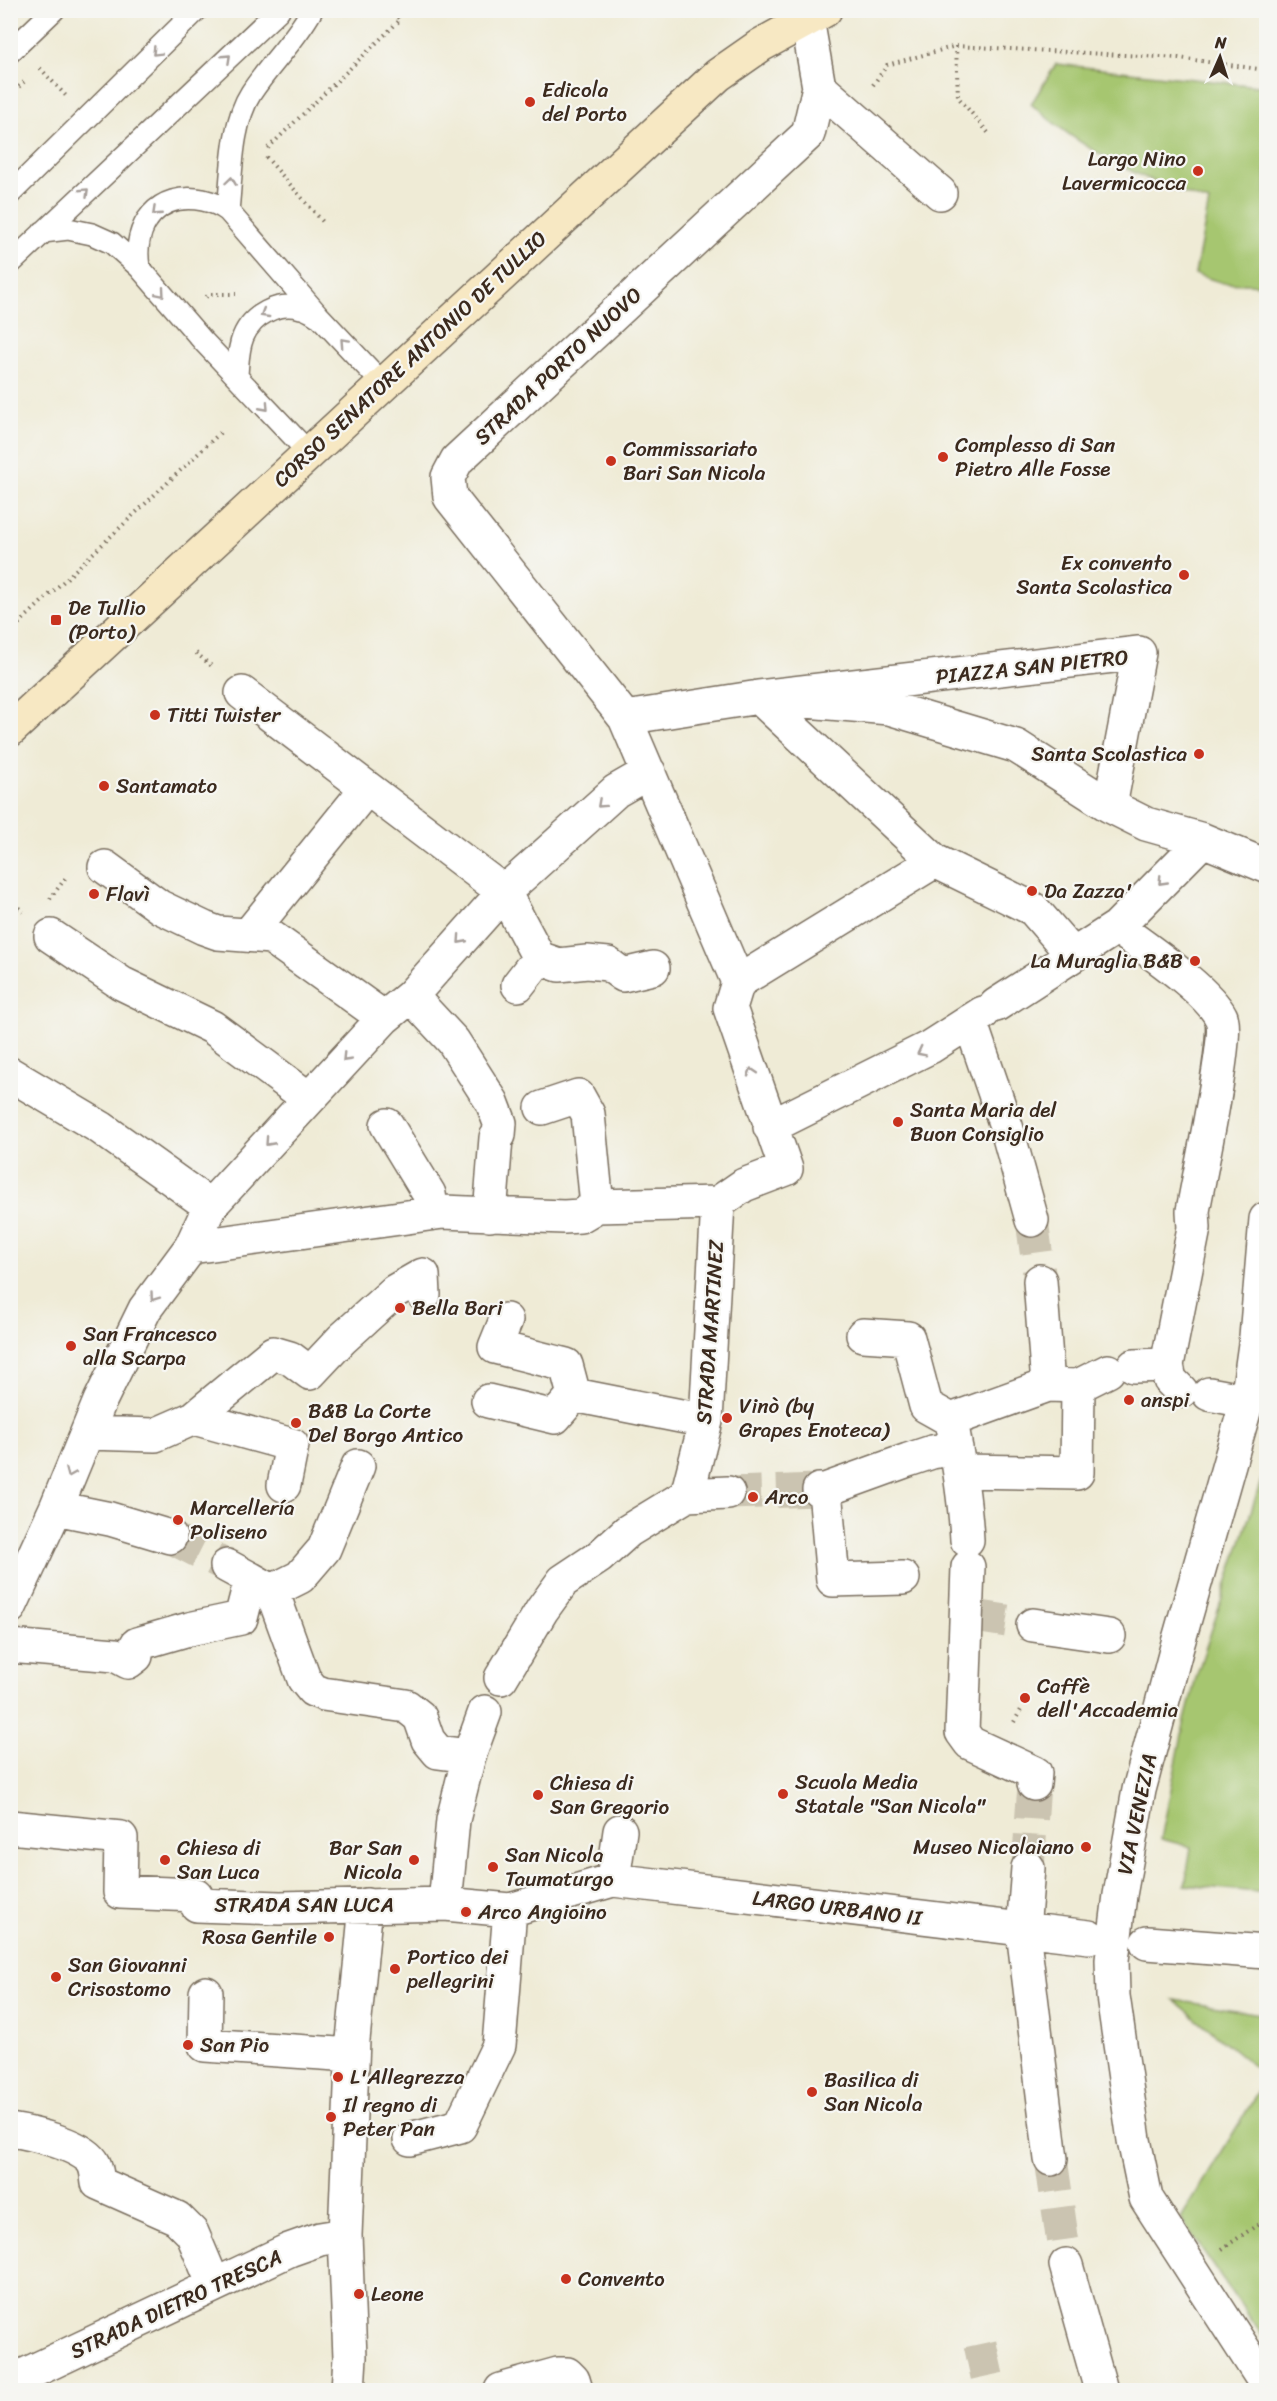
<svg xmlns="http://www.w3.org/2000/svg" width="1277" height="2401" viewBox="0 0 1277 2401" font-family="Sriracha,sans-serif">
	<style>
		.green { fill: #a6c66f; stroke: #707846; stroke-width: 1.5 }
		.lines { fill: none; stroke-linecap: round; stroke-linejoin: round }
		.street-tunnel { stroke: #cbc4b1; stroke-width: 33; stroke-dasharray: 33 16; stroke-linecap: butt }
		.lane-casing { stroke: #7a6e5e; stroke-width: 24 }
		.street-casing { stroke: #7a6e5e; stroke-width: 36 }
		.secondary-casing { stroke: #7a6e5e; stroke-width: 36 }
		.path { stroke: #7a6e5e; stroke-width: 4; stroke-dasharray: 1.5 4.5; stroke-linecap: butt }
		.lane { stroke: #fff; stroke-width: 21 }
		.street { stroke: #fff; stroke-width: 33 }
		.secondary { stroke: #f7e8c3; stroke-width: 33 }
		.oneway { stroke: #a79f9a }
		.poi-dot { fill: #c8321e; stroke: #f6f6f2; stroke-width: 2 }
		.labels { text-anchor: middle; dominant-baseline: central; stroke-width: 4.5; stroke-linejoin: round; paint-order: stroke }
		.poi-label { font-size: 21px; fill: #3b2a1e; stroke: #f6f6f2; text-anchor: start }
		.street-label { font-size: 21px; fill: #3b2a1e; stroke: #f6f6f2 }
	</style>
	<rect width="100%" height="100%" fill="#f6f6f2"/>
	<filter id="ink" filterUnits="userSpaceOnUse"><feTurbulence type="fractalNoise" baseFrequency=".0167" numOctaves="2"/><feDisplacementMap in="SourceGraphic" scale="12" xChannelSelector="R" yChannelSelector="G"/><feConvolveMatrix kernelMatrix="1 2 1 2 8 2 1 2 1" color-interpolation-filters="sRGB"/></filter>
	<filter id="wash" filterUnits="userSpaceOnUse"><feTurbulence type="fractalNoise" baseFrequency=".008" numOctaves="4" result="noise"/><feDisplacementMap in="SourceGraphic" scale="24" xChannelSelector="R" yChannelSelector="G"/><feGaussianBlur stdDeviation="1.35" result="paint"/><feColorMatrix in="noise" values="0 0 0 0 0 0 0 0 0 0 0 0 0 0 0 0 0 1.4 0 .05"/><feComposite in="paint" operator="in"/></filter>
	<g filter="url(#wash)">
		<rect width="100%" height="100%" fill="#efebd6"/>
		<path class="green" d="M 1056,64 L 1266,87 L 1266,285 L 1223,283 L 1195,274 L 1209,202 C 1143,181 1083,151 1031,104 Z
			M 1266,1466 L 1266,1893 L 1185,1885 L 1191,1847 L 1161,1839 L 1184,1724 L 1197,1674 Z
			M 1174,2000 L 1266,2015 L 1266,2076 Z
			M 1266,2079 L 1266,2341 L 1181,2219 Z"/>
	</g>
	<g filter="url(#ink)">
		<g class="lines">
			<path class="street-tunnel" d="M 1032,1220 L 1040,1281
				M 728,1493 L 819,1490
				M 170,1537 L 227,1566
				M 974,1616 L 1033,1625
				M 1028,1868 L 1034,1784
				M 1051,2159 L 1066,2265
				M 980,2344 L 990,2390"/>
			<g class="lane-casing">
				<path id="lane" d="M 312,10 C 295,41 270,64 251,93 C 231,124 232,175 228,211 L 319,316 L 384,385
					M 10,52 L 54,10
					M 10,194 L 197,10
					M 43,232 L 68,229 L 92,234 L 112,243 L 139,267 L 203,341 L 309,453
					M 10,264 L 279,10
					M 139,267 C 132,225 158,191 203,200 C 212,202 220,205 228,211
					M 237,375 C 238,363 238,349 243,337 C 252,315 278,301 301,308 C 307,309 313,313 318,316"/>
			</g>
			<g class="street-casing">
				<path id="street" d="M 819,87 L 940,193
					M 1139,653 L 1110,806 L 1016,746 L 889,708 L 759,697 Z
					M 242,693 L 504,892 L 539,958 L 559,965 L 587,962 L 608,964 L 623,975 L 653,968
					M 759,697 L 935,861 L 738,982 L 625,718 Z
					M 625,718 L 450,497 L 448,477 L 457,460 L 808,134 L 819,87 L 807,19
					M 1110,806 L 1146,824 L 1203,840 L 1266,866
					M 935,861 L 1033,909 L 1073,955
					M 105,867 L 160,907 L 204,928 L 218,933 L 271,937 L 384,1018
					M 1117,927 C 1143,947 1207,989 1221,1017 C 1230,1034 1198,1181 1193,1211 L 1194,1228 L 1167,1365 L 1170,1380 L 1181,1391
					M 249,934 L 367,788
					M 51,936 L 121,983 L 212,1027 L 308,1098
					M 518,985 L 539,958
					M 411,996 L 453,1041 L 492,1102 L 500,1123 L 499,1135 L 496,1138 L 490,1215
					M 996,1005 L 1117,927 L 1203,840
					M 970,1021 L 1006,1126 L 1032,1220
					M 10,1074 L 101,1128 L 210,1206
					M 542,1108 L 578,1096 L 588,1114 L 597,1206
					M 387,1125 L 429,1194 L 432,1213
					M 770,1127 L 930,1047 L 983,1013
					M 1266,1219 L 1256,1337 L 1247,1401 L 1178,1643 L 1139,1790 L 1120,1895 L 1112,1960 L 1113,1996 L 1134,2140 L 1146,2198 L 1266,2384
					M 191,1247 L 443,1212 L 564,1217 L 580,1216 L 597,1206 L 718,1203 L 744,1185 L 786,1169 L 730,1008 L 738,982
					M 1040,1281 L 1048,1385
					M 506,1320 L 495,1347 L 566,1365 L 574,1395
					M 863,1335 L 908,1338 L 926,1406 L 951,1420
					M 1134,1366 L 1167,1365
					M 1078,1386 L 1108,1371
					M 1209,1394 L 1247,1401
					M 488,1401 L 555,1417 L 574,1395 L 706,1421
					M 87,1433 L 155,1435 L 194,1418
					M 960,1471 L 1077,1473 L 1078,1386 L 1048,1385 L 951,1420 C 958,1460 965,1499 967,1540
					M 284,1485 L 292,1445 L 194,1418 L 273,1353 L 290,1358 L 310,1373 L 342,1339 L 395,1291 L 423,1275 L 424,1295
					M 819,1490 L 825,1490 L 908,1460 L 932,1452 L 956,1448
					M 825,1490 L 833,1580 L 903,1578
					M 687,1495 L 706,1421 L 718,1203
					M 687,1495 L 728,1493
					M 56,1508 L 110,1519 L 170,1537
					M 227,1566 L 251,1579
					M 968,1567 L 962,1732 L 970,1743 L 1035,1773 L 1034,1784
					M 272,1591 L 300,1577 L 324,1549 L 358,1466
					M 10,1607 L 56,1508 L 100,1401 L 145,1309 L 191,1247 L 210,1206 L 384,1018 L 411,996 L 504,892 L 616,791 L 649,772
					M 1033,1625 L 1109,1636
					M 10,1646 L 115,1655 L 128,1662 L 136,1656 L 137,1644 L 189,1629 L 241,1618 L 251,1579 L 272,1591 L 304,1679 L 313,1690 L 323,1694 L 406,1706 L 420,1717 L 428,1740 L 438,1752 L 469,1756
					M 501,1678 L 542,1610 L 563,1581 L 599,1557 L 628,1531 L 687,1495
					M 10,1827 L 121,1838 L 120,1892 L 196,1895 L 197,1905 L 280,1908 L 445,1904 L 510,1910 L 613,1880 L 1089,1937
					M 1028,1868 L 1023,1931 L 1051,2159
					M 613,1880 L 620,1831
					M 445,1904 L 453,1820 L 469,1756 L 485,1712
					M 1147,1943 L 1266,1952
					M 206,1993 L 205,2045 L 352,2055
					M 10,2130 C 31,2133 85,2145 94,2164 C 97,2170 97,2177 98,2183 L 177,2218 L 192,2233 L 214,2285
					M 410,2139 L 460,2126 L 499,2045 L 510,1910
					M 1066,2265 L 1101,2390
					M 10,2382 L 289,2250 L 320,2239 L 345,2235
					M 348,2390 L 350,2357 L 345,2235 L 353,2040 L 366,1905
					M 501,2390 L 558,2374 L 567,2374 L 573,2380 L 576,2390"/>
			</g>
			<g class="secondary-casing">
				<path id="secondary" d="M 10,730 L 718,75 L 761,45 L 825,10"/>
			</g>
			<path class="path" d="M 956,46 L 958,97 L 990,135
				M 40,68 L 66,96
				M 873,85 L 887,65 L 956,46 L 1179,58 L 1266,70
				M 10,95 L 24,82
				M 268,148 L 400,20 L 391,10
				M 266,157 L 323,222
				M 206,297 L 210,294 L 236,294
				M 10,632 L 222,431
				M 196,653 L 214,668
				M 10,899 L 23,912
				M 50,899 L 67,876
				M 1014,1722 L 1022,1708
				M 1222,2249 L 1266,2219"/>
			<use href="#lane" class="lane"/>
			<use href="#street" class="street"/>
			<use href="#secondary" class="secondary"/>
		</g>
		<defs><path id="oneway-chevron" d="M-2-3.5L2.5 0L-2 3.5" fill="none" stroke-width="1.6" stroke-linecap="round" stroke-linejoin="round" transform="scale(1.5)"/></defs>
		<g class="oneway">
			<use href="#oneway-chevron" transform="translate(156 52) rotate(135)"/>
			<use href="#oneway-chevron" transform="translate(227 58) rotate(-43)"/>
			<use href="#oneway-chevron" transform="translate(231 181) rotate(-82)"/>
			<use href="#oneway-chevron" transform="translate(85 192) rotate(-44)"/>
			<use href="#oneway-chevron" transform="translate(156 212) rotate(137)"/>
			<use href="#oneway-chevron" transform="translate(161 293) rotate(49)"/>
			<use href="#oneway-chevron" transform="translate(264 314) rotate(149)"/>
			<use href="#oneway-chevron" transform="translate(344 342) rotate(-133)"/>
			<use href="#oneway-chevron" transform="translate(265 407) rotate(48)"/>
			<use href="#oneway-chevron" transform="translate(601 804) rotate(138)"/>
			<use href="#oneway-chevron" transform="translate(1162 881) rotate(134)"/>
			<use href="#oneway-chevron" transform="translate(461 940) rotate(132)"/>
			<use href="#oneway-chevron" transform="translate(921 1052) rotate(153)"/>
			<use href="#oneway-chevron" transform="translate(346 1058) rotate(134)"/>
			<use href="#oneway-chevron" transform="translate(752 1072) rotate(-108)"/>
			<use href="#oneway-chevron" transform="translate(269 1142) rotate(132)"/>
			<use href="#oneway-chevron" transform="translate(154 1297) rotate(126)"/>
			<use href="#oneway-chevron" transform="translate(70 1473) rotate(113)"/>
		</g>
	</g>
	<g class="poi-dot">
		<circle cx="530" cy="102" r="6"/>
		<circle cx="1198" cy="171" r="6"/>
		<circle cx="943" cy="457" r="6"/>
		<circle cx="611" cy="461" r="6"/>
		<circle cx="1184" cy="575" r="6"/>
		<rect x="50" y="614" width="12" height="12" rx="3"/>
		<circle cx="155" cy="715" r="6"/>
		<circle cx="1199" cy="754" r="6"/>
		<circle cx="104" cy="786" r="6"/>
		<circle cx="1032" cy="891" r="6"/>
		<circle cx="94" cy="894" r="6"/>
		<circle cx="1195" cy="961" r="6"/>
		<circle cx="898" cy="1122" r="6"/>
		<circle cx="400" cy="1308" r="6"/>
		<circle cx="71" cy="1346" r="6"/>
		<circle cx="1129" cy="1400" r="6"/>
		<circle cx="727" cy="1418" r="6"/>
		<circle cx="296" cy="1423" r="6"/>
		<circle cx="753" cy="1497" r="6"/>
		<circle cx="178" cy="1520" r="6"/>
		<circle cx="1025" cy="1698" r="6"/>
		<circle cx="783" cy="1794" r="6"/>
		<circle cx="538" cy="1795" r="6"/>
		<circle cx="1086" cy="1847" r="6"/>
		<circle cx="165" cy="1860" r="6"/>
		<circle cx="414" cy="1860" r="6"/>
		<circle cx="493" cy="1867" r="6"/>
		<circle cx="466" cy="1912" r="6"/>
		<circle cx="329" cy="1937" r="6"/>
		<circle cx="395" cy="1969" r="6"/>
		<circle cx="56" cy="1977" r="6"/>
		<circle cx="188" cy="2045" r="6"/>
		<circle cx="338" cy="2077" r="6"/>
		<circle cx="812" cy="2092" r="6"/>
		<circle cx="331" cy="2117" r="6"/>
		<circle cx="566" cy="2279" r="6"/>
		<circle cx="359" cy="2294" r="6"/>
	</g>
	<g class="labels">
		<g class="poi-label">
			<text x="542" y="90">Edicola<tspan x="542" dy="24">del Porto</tspan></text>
			<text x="1186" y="159" text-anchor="end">Largo Nino<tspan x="1186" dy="24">Lavermicocca</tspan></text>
			<text x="955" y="445">Complesso di San<tspan x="955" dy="24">Pietro Alle Fosse</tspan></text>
			<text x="623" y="449">Commissariato<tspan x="623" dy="24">Bari San Nicola</tspan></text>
			<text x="1172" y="563" text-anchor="end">Ex convento<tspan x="1172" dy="24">Santa Scolastica</tspan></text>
			<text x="68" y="608">De Tullio<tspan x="68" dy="24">(Porto)</tspan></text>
			<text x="167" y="715">Titti Twister</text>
			<text x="1187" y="754" text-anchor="end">Santa Scolastica</text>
			<text x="116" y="786">Santamato</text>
			<text x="1044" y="891">Da Zazza'</text>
			<text x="106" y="894">Flavì</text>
			<text x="1183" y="961" text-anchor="end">La Muraglia B&amp;B</text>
			<text x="910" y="1110">Santa Maria del<tspan x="910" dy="24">Buon Consiglio</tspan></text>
			<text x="412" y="1308">Bella Bari</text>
			<text x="83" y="1334">San Francesco<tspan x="83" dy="24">alla Scarpa</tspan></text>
			<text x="1141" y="1400">anspi</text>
			<text x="739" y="1406">Vinò (by<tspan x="739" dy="24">Grapes Enoteca)</tspan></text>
			<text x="308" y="1411">B&amp;B La Corte<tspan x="308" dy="24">Del Borgo Antico</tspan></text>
			<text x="765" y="1497">Arco</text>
			<text x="190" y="1508">Marcellería<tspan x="190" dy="24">Poliseno</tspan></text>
			<text x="1037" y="1686">Caffè<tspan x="1037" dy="24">dell'Accademia</tspan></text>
			<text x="795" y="1782">Scuola Media<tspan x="795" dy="24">Statale "San Nicola"</tspan></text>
			<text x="550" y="1783">Chiesa di<tspan x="550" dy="24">San Gregorio</tspan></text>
			<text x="1074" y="1847" text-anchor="end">Museo Nicolaiano</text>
			<text x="177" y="1848">Chiesa di<tspan x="177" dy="24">San Luca</tspan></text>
			<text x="402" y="1848" text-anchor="end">Bar San<tspan x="402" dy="24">Nicola</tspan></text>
			<text x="505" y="1855">San Nicola<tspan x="505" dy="24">Taumaturgo</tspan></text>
			<text x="478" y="1912">Arco Angioino</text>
			<text x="317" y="1937" text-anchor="end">Rosa Gentile</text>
			<text x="407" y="1957">Portico dei<tspan x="407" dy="24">pellegrini</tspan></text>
			<text x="68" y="1965">San Giovanni<tspan x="68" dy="24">Crisostomo</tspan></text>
			<text x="200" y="2045">San Pio</text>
			<text x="350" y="2077">L'Allegrezza</text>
			<text x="824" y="2080">Basilica di<tspan x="824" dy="24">San Nicola</tspan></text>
			<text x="343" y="2105">Il regno di<tspan x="343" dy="24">Peter Pan</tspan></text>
			<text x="578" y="2279">Convento</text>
			<text x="371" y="2294">Leone</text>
		</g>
		<g class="street-label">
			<text transform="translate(410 359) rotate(-43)">CORSO SENATORE ANTONIO DE TULLIO</text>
			<text transform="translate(558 366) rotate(-43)">STRADA PORTO NUOVO</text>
			<text transform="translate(1032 667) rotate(-6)">PIAZZA SAN PIETRO</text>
			<text transform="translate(710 1332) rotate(-86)">STRADA MARTINEZ</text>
			<text transform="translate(1137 1814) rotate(-78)">VIA VENEZIA</text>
			<text x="304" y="1905">STRADA SAN LUCA</text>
			<text transform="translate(837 1908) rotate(7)">LARGO URBANO II</text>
			<text transform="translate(176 2304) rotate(-25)">STRADA DIETRO TRESCA</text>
		</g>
	</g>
	<rect width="1277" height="2401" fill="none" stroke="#f6f6f2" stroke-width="36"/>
	<g transform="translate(1220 57) rotate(3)" stroke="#f6f6f2" stroke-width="4.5" paint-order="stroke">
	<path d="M0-4.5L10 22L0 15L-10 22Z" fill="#3b2a1e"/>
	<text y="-9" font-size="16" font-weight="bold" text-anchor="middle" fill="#3b2a1e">N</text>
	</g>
</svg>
